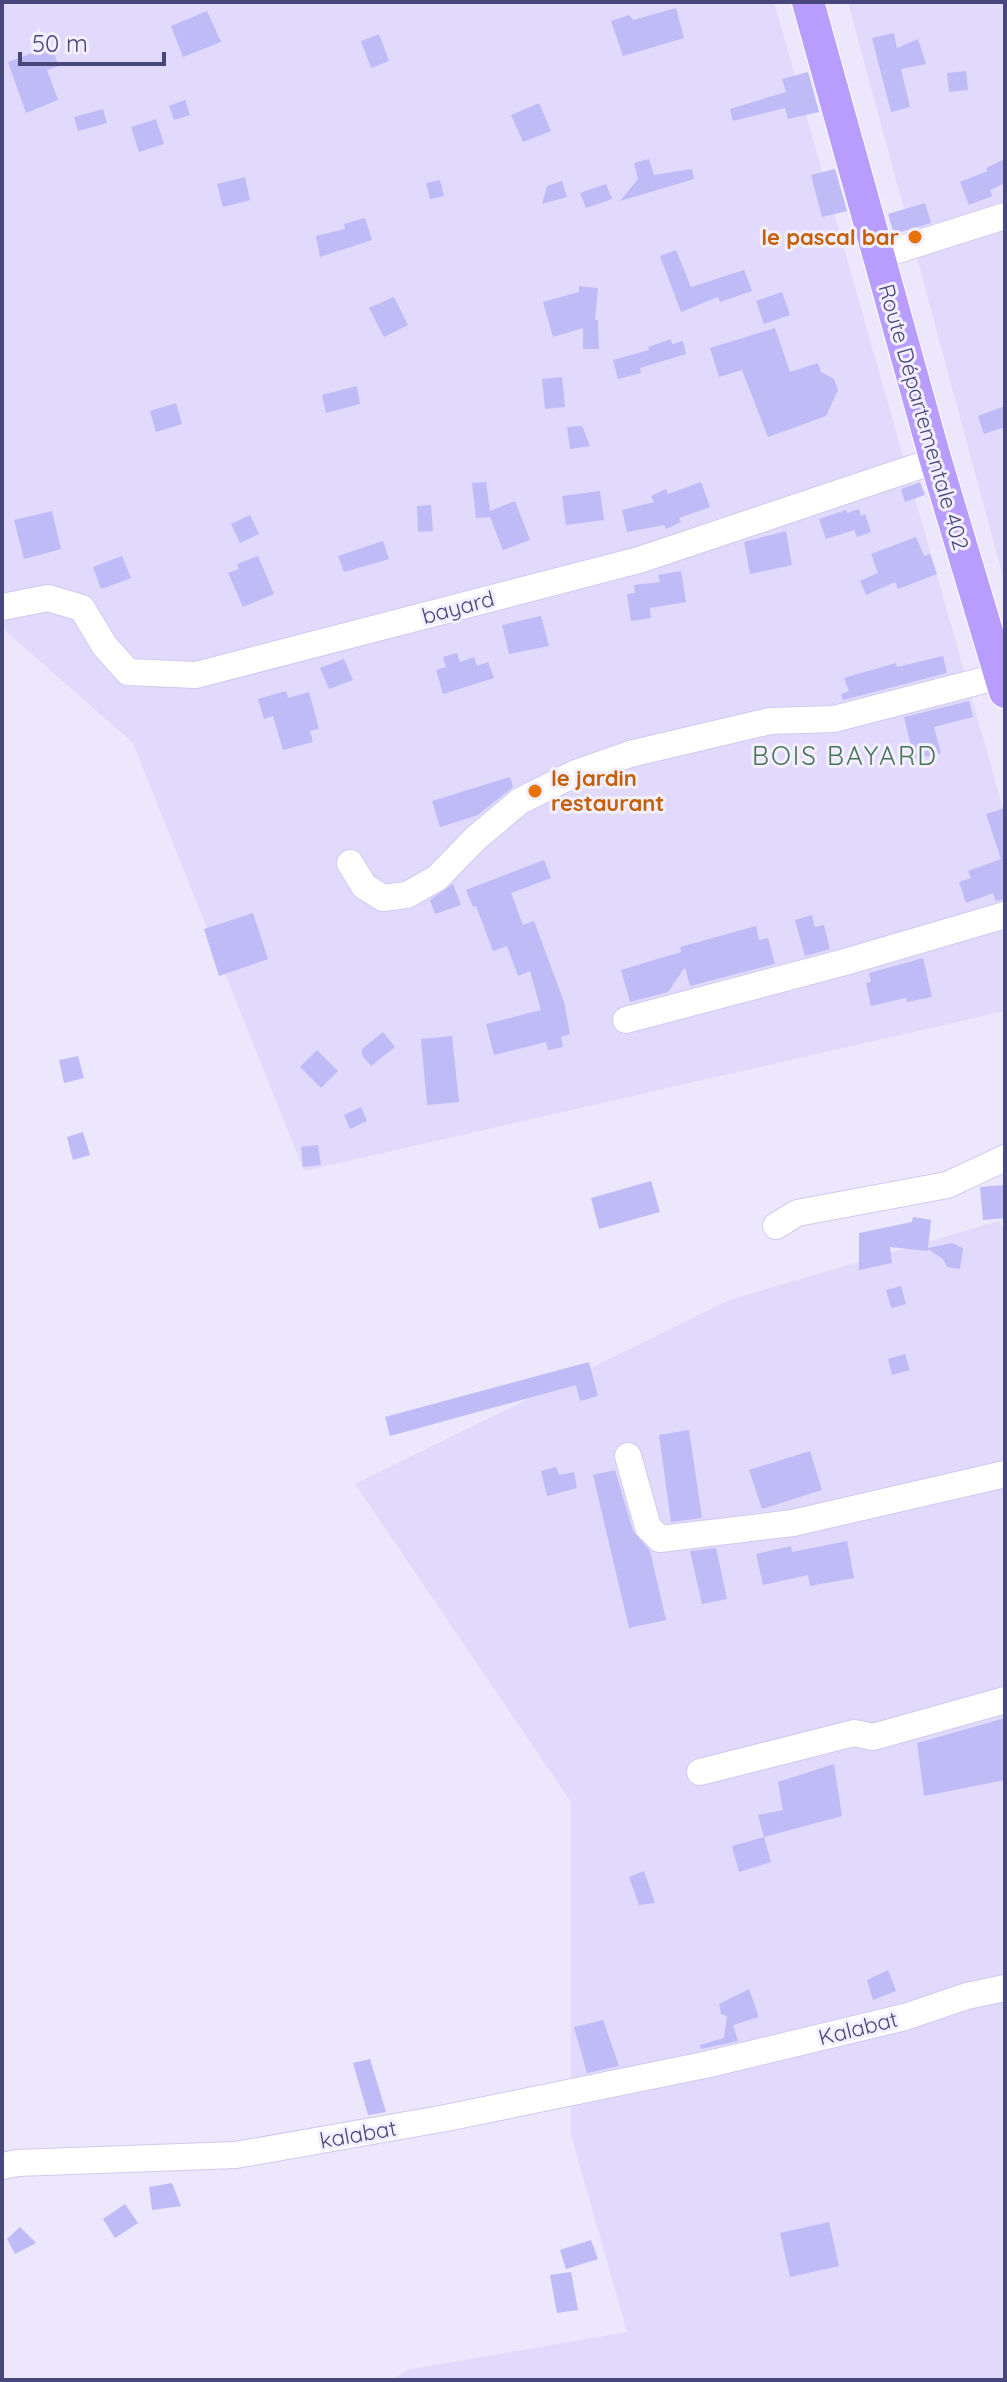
<svg xmlns="http://www.w3.org/2000/svg" width="1007" height="2382" viewBox="0 0 1007 2382" font-family="Quicksand,sans-serif">
	<style>
		.residential { fill: #e1dafc }
		.building { fill: #bebbf7 }
		.lines { fill: none; stroke-linecap: round; stroke-linejoin: round }
		.minor-casing { stroke: #cfcaef; stroke-width: 28 }
		.major-casing { stroke: #fff; stroke-width: 34 }
		.minor { stroke: #fff; stroke-width: 26 }
		.major { stroke: #b89dff; stroke-width: 32 }
		.food-dot { fill: #e8710a; stroke: #f3efff; stroke-width: 3 }
		.labels { text-anchor: middle; dominant-baseline: central; stroke-width: 6; stroke-linejoin: round; paint-order: stroke }
		.food-label { font-size: 22px; font-weight: bold; fill: #c56008; stroke: #f3efff; text-anchor: end }
		.street-label { font-size: 22px; fill: #48477c; stroke: #f3efff }
		.quarter-label { font-size: 26px; letter-spacing: 2px; fill: #4a7458; stroke: #f3efff }
	</style>
	<rect width="100%" height="100%" fill="#ede7fe"/>
	<path class="residential" d="M 2,2 L 774,2 L 1005,815 L 1005,1011 L 304,1171 L 133,743 L 2,628 Z
		M 848,2 L 1005,2 L 1005,584 Z
		M 999,1221 L 1005,1232 L 1005,2380 L 392,2380 L 407,2370 L 627,2332 L 571,2135 L 571,1802 L 355,1484 L 729,1300 Z"/>
	<path class="building" d="M 676,8 L 684,38 L 623,56 L 611,21 L 629,15 L 633,20 Z
		M 207,11 L 221,42 L 183,57 L 171,26 Z
		M 894,33 L 897,48 L 918,39 L 926,64 L 901,69 L 910,107 L 891,112 L 872,38 Z
		M 379,34 L 389,61 L 371,68 L 361,41 Z
		M 51,46 L 59,66 L 47,70 L 58,100 L 26,113 L 8,62 Z
		M 966,71 L 968,90 L 949,92 L 947,73 Z
		M 808,72 L 819,112 L 788,119 L 785,108 L 733,121 L 730,109 L 786,92 L 782,79 Z
		M 185,100 L 190,115 L 174,120 L 169,106 Z
		M 539,103 L 551,131 L 523,142 L 511,115 Z
		M 103,109 L 107,123 L 78,131 L 74,117 Z
		M 156,119 L 164,144 L 139,152 L 131,127 Z
		M 649,159 L 654,175 L 692,169 L 694,179 L 620,201 L 638,179 L 634,163 Z
		M 1005,159 L 1005,183 L 990,190 L 992,196 L 969,205 L 960,182 L 988,171 L 986,168 Z
		M 835,169 L 847,211 L 822,217 L 811,175 Z
		M 245,177 L 250,200 L 223,207 L 217,184 Z
		M 440,180 L 444,196 L 430,199 L 426,183 Z
		M 562,181 L 567,197 L 542,204 L 547,186 Z
		M 606,184 L 612,199 L 586,208 L 580,193 Z
		M 925,203 L 931,223 L 894,234 L 888,214 Z
		M 365,218 L 372,240 L 320,257 L 316,236 L 345,229 L 344,224 Z
		M 676,250 L 691,287 L 744,270 L 752,291 L 720,302 L 718,297 L 681,312 L 660,256 Z
		M 579,286 L 598,288 L 595,320 L 598,320 L 599,349 L 583,349 L 583,328 L 553,337 L 543,302 L 579,292 Z
		M 782,292 L 790,315 L 764,324 L 756,301 Z
		M 394,297 L 408,325 L 384,337 L 369,308 Z
		M 775,328 L 790,372 L 818,363 L 821,372 L 834,379 L 838,390 L 826,416 L 768,437 L 742,370 L 719,377 L 710,348 Z
		M 671,339 L 672,344 L 683,341 L 686,354 L 640,368 L 641,373 L 618,379 L 613,360 L 649,350 L 648,347 Z
		M 562,377 L 565,407 L 545,409 L 542,379 Z
		M 357,386 L 360,404 L 326,413 L 322,395 Z
		M 176,403 L 182,424 L 156,432 L 150,411 Z
		M 1005,406 L 1005,427 L 984,434 L 978,416 Z
		M 582,426 L 590,446 L 570,449 L 567,427 Z
		M 486,482 L 490,511 L 515,501 L 530,540 L 503,550 L 490,517 L 476,518 L 472,483 Z
		M 701,482 L 710,507 L 679,518 L 681,522 L 666,529 L 664,525 L 627,532 L 622,510 L 654,502 L 651,496 L 666,489 L 668,494 Z
		M 920,482 L 925,495 L 905,502 L 901,489 Z
		M 600,491 L 604,520 L 566,525 L 562,496 Z
		M 431,505 L 433,531 L 418,532 L 417,506 Z
		M 859,509 L 861,516 L 865,514 L 871,532 L 857,537 L 854,530 L 826,539 L 819,519 L 846,510 L 847,513 Z
		M 52,511 L 61,549 L 24,559 L 14,520 Z
		M 250,515 L 259,534 L 240,543 L 231,524 Z
		M 786,531 L 792,565 L 750,574 L 744,542 Z
		M 916,537 L 924,556 L 930,554 L 937,574 L 898,589 L 895,582 L 866,595 L 860,581 L 878,573 L 871,554 Z
		M 383,541 L 389,559 L 344,572 L 338,556 Z
		M 122,556 L 131,578 L 101,589 L 93,567 Z
		M 258,556 L 274,594 L 243,607 L 228,573 L 239,569 L 237,564 Z
		M 681,571 L 686,602 L 650,608 L 651,618 L 631,621 L 627,594 L 635,593 L 634,585 L 660,582 L 658,575 Z
		M 541,616 L 549,646 L 509,654 L 502,625 Z
		M 457,653 L 460,662 L 474,657 L 477,666 L 488,662 L 494,678 L 443,694 L 436,670 L 446,667 L 443,657 Z
		M 943,656 L 947,673 L 843,700 L 841,694 L 849,691 L 844,678 L 896,663 L 897,667 Z
		M 344,659 L 353,680 L 329,689 L 320,668 Z
		M 286,691 L 288,698 L 309,692 L 319,729 L 310,731 L 313,742 L 283,750 L 273,716 L 264,719 L 258,699 Z
		M 969,701 L 973,717 L 934,727 L 941,753 L 914,759 L 904,717 Z
		M 510,777 L 513,787 L 478,815 L 440,827 L 432,801 Z
		M 1005,808 L 1005,899 L 996,901 L 993,893 L 966,903 L 959,882 L 971,878 L 968,871 L 1001,859 L 986,814 Z
		M 544,860 L 551,878 L 511,893 L 523,925 L 534,921 L 564,1002 L 570,1034 L 561,1037 L 563,1047 L 548,1050 L 546,1042 L 494,1055 L 486,1024 L 541,1010 L 530,971 L 518,976 L 507,946 L 493,951 L 476,906 L 473,907 L 466,890 Z
		M 453,884 L 461,905 L 435,914 L 430,900 Z
		M 253,913 L 268,959 L 219,976 L 204,929 Z
		M 812,915 L 815,927 L 824,925 L 830,949 L 805,956 L 795,920 Z
		M 756,926 L 759,940 L 768,938 L 775,964 L 690,986 L 685,967 L 668,992 L 630,1002 L 621,970 L 681,952 L 680,947 Z
		M 923,958 L 932,997 L 907,1002 L 906,998 L 871,1006 L 866,983 L 871,982 L 869,973 Z
		M 383,1032 L 395,1047 L 371,1066 L 362,1055 L 362,1049 Z
		M 452,1036 L 459,1102 L 427,1105 L 421,1039 Z
		M 317,1050 L 338,1071 L 321,1088 L 300,1067 Z
		M 78,1056 L 84,1078 L 64,1083 L 59,1060 Z
		M 361,1107 L 367,1121 L 350,1129 L 344,1115 Z
		M 83,1132 L 90,1155 L 73,1160 L 67,1137 Z
		M 318,1145 L 321,1165 L 303,1167 L 301,1147 Z
		M 651,1181 L 660,1212 L 599,1229 L 591,1198 Z
		M 1005,1185 L 1005,1218 L 983,1220 L 980,1187 Z
		M 913,1217 L 931,1220 L 928,1248 L 952,1243 L 963,1248 L 960,1269 L 947,1267 L 943,1259 L 928,1249 L 928,1251 L 890,1247 L 892,1263 L 859,1270 L 859,1233 L 912,1222 Z
		M 901,1286 L 906,1304 L 891,1308 L 886,1290 Z
		M 905,1354 L 910,1370 L 892,1375 L 888,1359 Z
		M 589,1362 L 598,1396 L 580,1401 L 576,1385 L 390,1436 L 385,1417 Z
		M 689,1430 L 702,1518 L 671,1522 L 659,1435 Z
		M 810,1451 L 822,1490 L 762,1509 L 749,1470 Z
		M 556,1467 L 559,1475 L 574,1472 L 577,1488 L 547,1496 L 541,1471 Z
		M 615,1470 L 633,1531 L 650,1551 L 666,1620 L 629,1628 L 593,1475 Z
		M 847,1541 L 854,1578 L 810,1586 L 808,1575 L 763,1585 L 756,1554 L 791,1546 L 792,1552 Z
		M 716,1548 L 727,1599 L 702,1604 L 690,1551 Z
		M 1005,1718 L 1005,1780 L 924,1796 L 917,1743 Z
		M 834,1764 L 842,1816 L 764,1837 L 758,1815 L 783,1810 L 778,1782 Z
		M 764,1837 L 771,1862 L 739,1872 L 732,1846 Z
		M 644,1871 L 655,1903 L 639,1905 L 629,1877 Z
		M 888,1970 L 896,1991 L 873,2000 L 867,1980 Z
		M 749,1989 L 759,2017 L 733,2025 L 738,2041 L 701,2049 L 700,2045 L 724,2038 L 727,2016 L 721,2014 L 719,2004 Z
		M 603,2020 L 619,2066 L 587,2073 L 574,2027 Z
		M 370,2059 L 386,2112 L 368,2115 L 353,2063 Z
		M 172,2183 L 181,2206 L 152,2210 L 149,2187 Z
		M 125,2204 L 138,2223 L 115,2238 L 103,2219 Z
		M 829,2222 L 839,2266 L 790,2277 L 780,2233 Z
		M 20,2227 L 36,2243 L 15,2254 L 7,2239 Z
		M 591,2240 L 598,2259 L 566,2269 L 560,2250 Z
		M 571,2272 L 578,2310 L 557,2313 L 550,2275 Z"/>
	<g class="lines">
		<g class="minor-casing">
			<path id="minor" d="M 879,256 L 1005,216
				M 2,607 L 48,598 L 82,608 L 104,645 L 128,672 L 196,675 L 639,560 L 922,465 L 935,458
				M 350,863 L 364,886 L 383,898 L 407,895 L 437,878 L 476,838 L 520,801 L 576,773 L 630,754 L 770,721 L 834,719 L 1000,676
				M 626,1020 L 845,962 L 1005,915
				M 776,1226 L 797,1213 L 947,1185 L 1005,1158
				M 628,1456 L 648,1527 L 660,1539 L 793,1523 L 1005,1474
				M 700,1772 L 854,1733 L 873,1737 L 1005,1700
				M 2,2166 L 17,2163 L 236,2155 L 446,2118 L 709,2064 L 905,2017 L 967,1996 L 1005,1988"/>
		</g>
		<g class="major-casing">
			<path id="major" d="M 808,2 L 935,458 L 1005,692"/>
		</g>
		<use href="#minor" class="minor"/>
		<use href="#major" class="major"/>
	</g>
	<g class="food-dot">
		<circle cx="915" cy="237" r="8"/>
		<circle cx="535" cy="791" r="8"/>
	</g>
	<g class="labels">
		<g class="food-label">
			<text x="899" y="237">le pascal bar</text>
			<text x="551" y="778" text-anchor="start">le jardin<tspan x="551" dy="25">restaurant</tspan></text>
		</g>
		<g class="street-label">
			<text transform="translate(924 417) rotate(74)">Route Départementale 402</text>
			<text transform="translate(458 607) rotate(-15)">bayard</text>
			<text transform="translate(858 2028) rotate(-14)">Kalabat</text>
			<text transform="translate(358 2134) rotate(-10)">kalabat</text>
		</g>
		<g class="quarter-label">
			<text x="845" y="755">BOIS BAYARD</text>
		</g>
	</g>
	<rect width="1007" height="2382" fill="none" stroke="#48477c" stroke-width="8"/>
	<path d="M20 52v12h144v-12" fill="none" stroke="#48477c" stroke-width="4"/>
	<text x="32" y="52" font-size="24" fill="#48477c" stroke="#f3efff" stroke-width="6" paint-order="stroke">50 m</text>
</svg>
